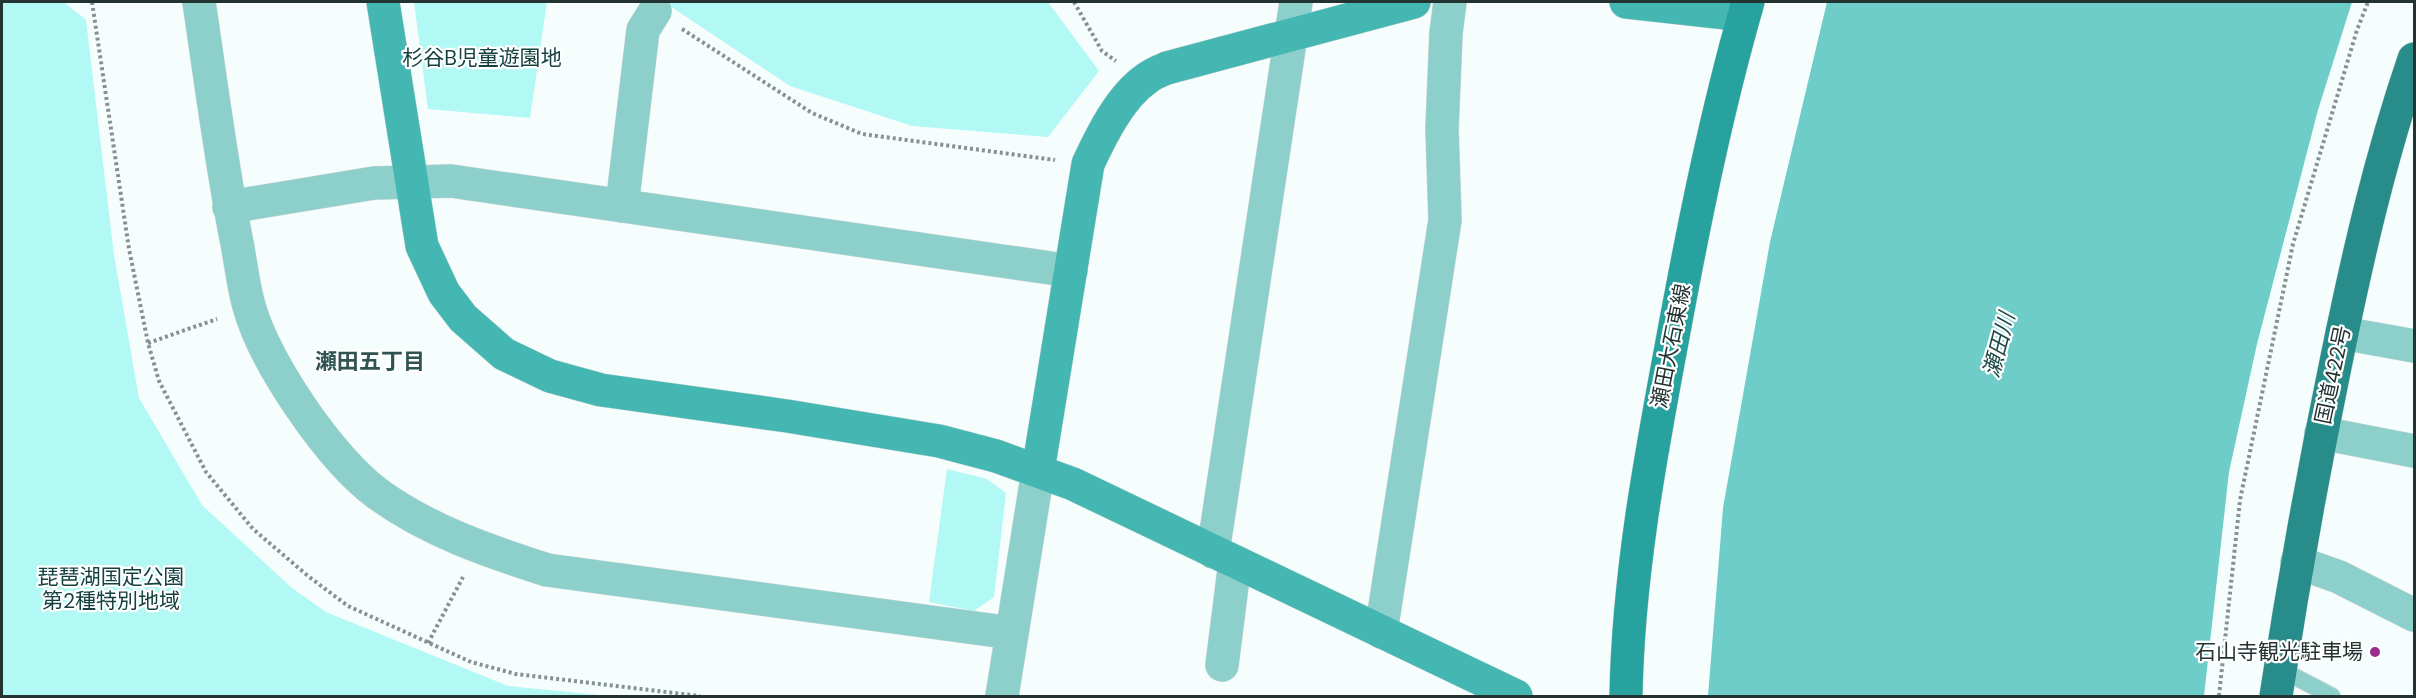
<svg xmlns="http://www.w3.org/2000/svg" width="2416" height="698" viewBox="0 0 2416 698" font-family="'DM Sans','Noto Sans JP',sans-serif">
	<style>
		.green { fill: #b2f8f4 }
		.water { fill: #6fcdc9 }
		.lines { fill: none; stroke-linecap: round; stroke-linejoin: round }
		.lane-casing { stroke: #cfd9d8; stroke-width: 18 }
		.street-casing { stroke: #cfd9d8; stroke-width: 34 }
		.secondary-casing { stroke: #cfd9d8; stroke-width: 34 }
		.primary-casing { stroke: #cfd9d8; stroke-width: 34 }
		.highway-casing { stroke: #cfd9d8; stroke-width: 34 }
		.path { stroke: #869291; stroke-width: 4; stroke-dasharray: 3 3; stroke-linecap: butt }
		.lane { stroke: #8ccfcb; stroke-width: 16 }
		.street { stroke: #8ccfcb; stroke-width: 33 }
		.secondary { stroke: #45b7b3; stroke-width: 33 }
		.primary { stroke: #28a29e; stroke-width: 33 }
		.highway { stroke: #288d8a; stroke-width: 33 }
		.poi-dot { fill: #9a2c8c; stroke: #fff; stroke-width: 2 }
		.labels { text-anchor: middle; dominant-baseline: central; stroke-width: 4.5; stroke-linejoin: round; paint-order: stroke }
		.park-label { font-size: 21px; fill: #154140; stroke: #fff }
		.street-label { font-size: 21px; fill: #233332; stroke: #fff }
		.poi-label { font-size: 21px; fill: #233332; stroke: #fff; text-anchor: end }
		.water-label { font-size: 22px; font-style: italic; fill: #1e4947; stroke: #fff }
		.neighbourhood-label { font-size: 22px; font-weight: bold; fill: #2f5452; stroke: #fff }
	</style>
	<rect width="100%" height="100%" fill="#f5fefd"/>
	<path class="green" d="M 2,2 L 64,2 L 86,20 L 114,255 L 139,398 L 202,505 L 292,588 L 326,612 L 508,686 L 609,696 L 2,696 Z
		M 414,2 L 547,2 L 530,118 L 428,109 Z
		M 664,2 L 1048,2 L 1099,71 L 1048,137 L 912,126 L 790,86 Z
		M 947,469 L 987,479 L 1006,493 L 994,597 L 974,611 L 929,602 Z"/>
	<path class="water" d="M 1827,2 L 2352,2 L 2318,110 L 2257,344 L 2229,472 L 2204,696 L 1708,696 L 1723,508 L 1770,242 Z"/>
	<g class="lines">
		<g class="lane-casing">
			<path id="lane" d="M 2280,669 L 2332,696"/>
		</g>
		<g class="street-casing">
			<path id="street" d="M 199,2 C 211,82 221,163 237,243 C 241,264 243,285 249,306 C 264,362 331,460 378,494 C 429,531 488,551 547,570 L 1012,633
				M 622,206 L 643,30 L 655,11
				M 229,207 L 374,183 L 451,181 L 1071,271
				M 2342,333 L 2414,346
				M 2321,433 L 2414,451
				M 1213,552 L 1296,2
				M 2297,562 L 2339,577 L 2414,615
				M 1381,632 L 1445,220 L 1442,129 L 1446,33 L 1450,2
				M 1222,665 L 1235,562
				M 1002,696 L 1038,471"/>
		</g>
		<g class="secondary-casing">
			<path id="secondary" d="M 383,2 L 422,246 L 444,293 L 463,318 L 504,354 L 550,376 L 601,390 L 787,416 L 939,441 L 996,456 L 1073,484 L 1516,696
				M 1626,2 L 1744,15
				M 1038,471 L 1088,164 C 1101,136 1120,97 1146,79 C 1152,74 1160,71 1167,68 L 1414,2"/>
		</g>
		<g class="primary-casing">
			<path id="primary" d="M 1626,696 C 1628,578 1650,459 1672,342 C 1693,228 1716,113 1748,2"/>
		</g>
		<g class="highway-casing">
			<path id="highway" d="M 2276,696 C 2293,584 2313,473 2336,362 C 2357,259 2380,158 2414,59"/>
		</g>
		<path class="path" d="M 92,2 L 129,249 L 148,343 L 159,381 L 206,472 L 253,529 L 308,576 L 348,606 L 471,662 L 516,674 L 700,696
			M 1074,2 L 1102,51 L 1116,61
			M 682,29 L 812,113 L 862,134 L 1055,160
			M 148,343 L 217,319
			M 428,643 L 463,577
			M 2219,696 L 2240,500 L 2293,244 L 2357,30 L 2368,2"/>
		<use href="#lane" class="lane"/>
		<use href="#street" class="street"/>
		<use href="#secondary" class="secondary"/>
		<use href="#primary" class="primary"/>
		<use href="#highway" class="highway"/>
	</g>
	<circle class="poi-dot" cx="2375" cy="652" r="6"/>
	<g class="labels">
		<g class="park-label">
			<text x="482" y="58">杉谷B児童遊園地</text>
			<text x="111" y="577">琵琶湖国定公園<tspan x="111" dy="24">第2種特別地域</tspan></text>
		</g>
		<g class="street-label">
			<text transform="translate(1671 346) rotate(-79)">瀬田大石東線</text>
			<text transform="translate(2333 375) rotate(-78)">国道422号</text>
		</g>
		<g class="poi-label">
			<text x="2363" y="652">石山寺観光駐車場</text>
		</g>
		<g class="water-label">
			<text transform="translate(1999 345) rotate(-75)">瀬田川</text>
		</g>
		<g class="neighbourhood-label">
			<text x="370" y="361">瀬田五丁目</text>
		</g>
	</g>
	<rect width="2416" height="698" fill="none" stroke="#233332" stroke-width="6"/>
</svg>
